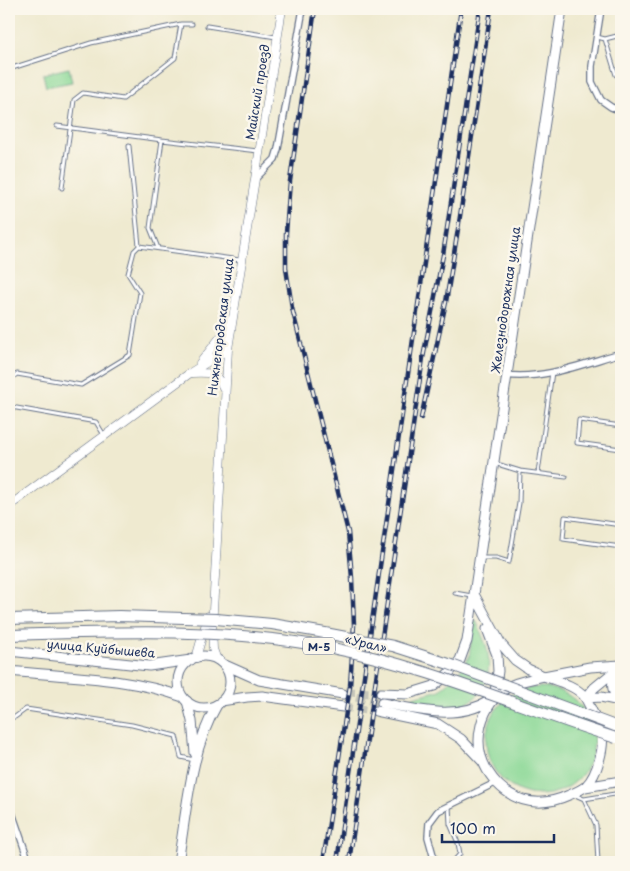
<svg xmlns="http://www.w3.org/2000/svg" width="630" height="871" viewBox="0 0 630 871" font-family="'Playpen Sans',sans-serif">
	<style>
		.green { fill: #8bd896; stroke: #53847a }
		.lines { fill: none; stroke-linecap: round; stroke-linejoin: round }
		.secondary-tunnel { stroke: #c5c5b9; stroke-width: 9; stroke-dasharray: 9 4.5; stroke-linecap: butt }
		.primary-tunnel { stroke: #c5c5b9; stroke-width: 9; stroke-dasharray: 9 4.5; stroke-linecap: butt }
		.service-casing { stroke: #657086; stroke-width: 5 }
		.minor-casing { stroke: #657086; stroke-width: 8 }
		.tertiary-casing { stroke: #657086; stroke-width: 9 }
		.secondary-casing { stroke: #657086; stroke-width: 11 }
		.primary-casing { stroke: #657086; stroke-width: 11 }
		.service { stroke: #fff; stroke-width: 3 }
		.minor { stroke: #fff; stroke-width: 5.5 }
		.tertiary { stroke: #fff; stroke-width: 8 }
		.secondary { stroke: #fff; stroke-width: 9 }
		.primary { stroke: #fff; stroke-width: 9 }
		.rail-casing { stroke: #1b2f5e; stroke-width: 4.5 }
		.rail { stroke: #fbf7ec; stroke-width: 2.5; stroke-dasharray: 8; stroke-linecap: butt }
		.trunk-bridge-casing { stroke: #657086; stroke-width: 12; stroke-linecap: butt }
		.trunk-bridge { stroke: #fff; stroke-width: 10 }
		.labels { text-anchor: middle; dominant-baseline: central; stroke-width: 5; stroke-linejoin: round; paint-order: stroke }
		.shield { fill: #fbf7ec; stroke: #5e6b89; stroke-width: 1 }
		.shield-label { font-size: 11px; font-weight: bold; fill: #1b2f5e }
		.street-label { font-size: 12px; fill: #1b2f5e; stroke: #fbf7ec }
	</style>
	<rect width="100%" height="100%" fill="#fbf7ec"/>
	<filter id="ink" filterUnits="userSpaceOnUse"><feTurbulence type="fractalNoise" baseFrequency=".02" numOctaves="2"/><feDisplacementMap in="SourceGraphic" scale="10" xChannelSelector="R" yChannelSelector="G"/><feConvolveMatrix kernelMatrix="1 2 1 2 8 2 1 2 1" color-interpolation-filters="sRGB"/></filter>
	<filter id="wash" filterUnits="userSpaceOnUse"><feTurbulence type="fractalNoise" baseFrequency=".0096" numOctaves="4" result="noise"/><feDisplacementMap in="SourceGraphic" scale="20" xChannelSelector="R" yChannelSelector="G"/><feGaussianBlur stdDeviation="1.12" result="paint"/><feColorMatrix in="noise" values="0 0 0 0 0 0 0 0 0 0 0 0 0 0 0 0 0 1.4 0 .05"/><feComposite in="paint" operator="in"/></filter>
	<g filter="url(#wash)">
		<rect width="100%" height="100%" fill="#efead0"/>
		<path class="green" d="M 69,68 L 72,82 L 46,87 L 43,74 Z
			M 476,620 C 479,628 483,637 486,645 C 495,675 482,706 449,708 C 434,709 417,705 402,703 L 402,700 L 440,690 L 456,676 L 469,657 L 474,621 Z
			M486 741a54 54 0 1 1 108 0a54 54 0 1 1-108 0Z"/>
	</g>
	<g filter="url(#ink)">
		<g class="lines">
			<path class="secondary-tunnel" d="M 346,692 L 381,693"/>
			<path class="primary-tunnel" d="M 343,694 L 382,703
				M 343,707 L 376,711"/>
			<g class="service-casing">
				<path id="service" d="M 207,26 L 276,37
					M 597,37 L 605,39 L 616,75 L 621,73
					M 605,39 L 621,35
					M 9,69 L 91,43 L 181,24 L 192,24
					M 57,126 L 162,140
					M 129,146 L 139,246
					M 62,188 L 74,100 L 83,93 L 123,99 L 175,58 L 181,24
					M 158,248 L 150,228 L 162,140 L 258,151
					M 9,380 L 17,374 L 81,385 L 130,355 L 140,293 L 128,274 L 134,251 L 139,246 L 240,260
					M 11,407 L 96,422 L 104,435
					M 621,426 L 579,420 L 577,443 L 621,449
					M 520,471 L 566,477
					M 538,473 L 552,372
					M 621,525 L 565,517 L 563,539 L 621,547
					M 480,558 L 496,558 L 509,562 L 519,503 L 520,471 L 494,463
					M 455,593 L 472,596
					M 9,717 L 15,717 L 26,709 L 132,725 L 176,736 L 181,757 L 194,760
					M 575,795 L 584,799 L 621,793
					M 584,799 L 596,825 L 598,862
					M 449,806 L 450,824 L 458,843 L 460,854 L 453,862"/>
			</g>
			<g class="minor-casing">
				<path id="minor" d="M 601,9 L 592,66 L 592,82 L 601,100 L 611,107 L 621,111
					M 256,178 L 275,159 L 278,149 L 303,9
					M 506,375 C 544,380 585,363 621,353
					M 9,804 L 29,862
					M 435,862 L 428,837 L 429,823 L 438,811 L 495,783"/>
			</g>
			<g class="tertiary-casing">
				<path id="tertiary" d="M 200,363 L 222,335 L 229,321
					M 192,373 C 211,372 216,372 224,389
					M 9,506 L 190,373 L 228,349
					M 196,658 L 208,616
					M 217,660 L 213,649 L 212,628 L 228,349 L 282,9"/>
			</g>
			<g class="secondary-casing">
				<path id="secondary" d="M 475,596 L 501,644 L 515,660 L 528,669 L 544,676 L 590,667 L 621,665
					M 487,629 L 497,655 L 498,671 L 494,699
					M 381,693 L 408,694 L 434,686 L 449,673 L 460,660 L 467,641 L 562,9
					M 187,701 L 192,721 L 195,753
					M 178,862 C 187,810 190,751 217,705"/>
			</g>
			<g class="primary-casing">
				<path id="primary" d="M 9,651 L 149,666 L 191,660
					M178 682a26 26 0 1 1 52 0a26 26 0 1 1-52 0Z
					M 223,664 L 259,680 L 343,694
					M 9,671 C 67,677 128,677 183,697
					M 544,676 C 557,681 574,685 584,696 C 587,700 589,705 591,709 C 594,716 599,723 601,730 C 606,745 597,775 586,786 C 581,790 574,793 569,795 C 536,810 506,801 487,770 C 471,743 480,705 508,687 C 517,681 533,679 544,676 Z
					M 586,698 L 594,688 L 621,666
					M 586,698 L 601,697 L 620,701
					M 221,701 L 247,697 L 262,696 L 343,707
					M 618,701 C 611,689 610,680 619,669
					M 382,703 C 420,710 457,721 491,700
					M 376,711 L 438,724 L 461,739 L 482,761
					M 585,787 L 621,781"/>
			</g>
			<use href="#service" class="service"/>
			<use href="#minor" class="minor"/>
			<use href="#tertiary" class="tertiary"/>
			<use href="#secondary" class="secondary"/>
			<use href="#primary" class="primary"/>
			<g class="rail-casing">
				<path id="rail" d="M 315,9 L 290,181 L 286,233 L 286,268 L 292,308 L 348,532 L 352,578 L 354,625 L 350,686 L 323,862
					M 421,418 L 446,302 L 459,223 L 491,9
					M 337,862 L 461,9
					M 349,862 L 423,358 L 443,255 L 480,9"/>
			</g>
			<use href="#rail" class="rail"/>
			<g class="trunk-bridge-casing">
				<path id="trunk-bridge" d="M 9,619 L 119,616 L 216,619 L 272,624 L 325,633 L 393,646 L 449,664 L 615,726
					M 9,635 C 117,632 225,627 332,648 C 430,667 521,708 616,738"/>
			</g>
			<use href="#trunk-bridge" class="trunk-bridge"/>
		</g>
	</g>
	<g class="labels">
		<rect class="shield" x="303" y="637.5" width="32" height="17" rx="4"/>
		<g class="shield-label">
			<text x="319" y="646">М-5</text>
		</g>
		<g class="street-label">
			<text transform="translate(257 92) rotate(-81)">Майский проезд</text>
			<text transform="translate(505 300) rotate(-82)">Железнодорожная улица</text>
			<text transform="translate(220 327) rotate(-83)">Нижнегородская улица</text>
			<text transform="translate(366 643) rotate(13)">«Урал»</text>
			<text transform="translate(101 648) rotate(5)">улица Куйбышева</text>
		</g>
	</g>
	<rect width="630" height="871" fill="none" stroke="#fbf7ec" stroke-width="30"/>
	<path d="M442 834v8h112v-8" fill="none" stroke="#1b2f5e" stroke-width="2.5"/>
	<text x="450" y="834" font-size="15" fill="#1b2f5e" stroke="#fbf7ec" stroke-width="4" paint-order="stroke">100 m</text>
</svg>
